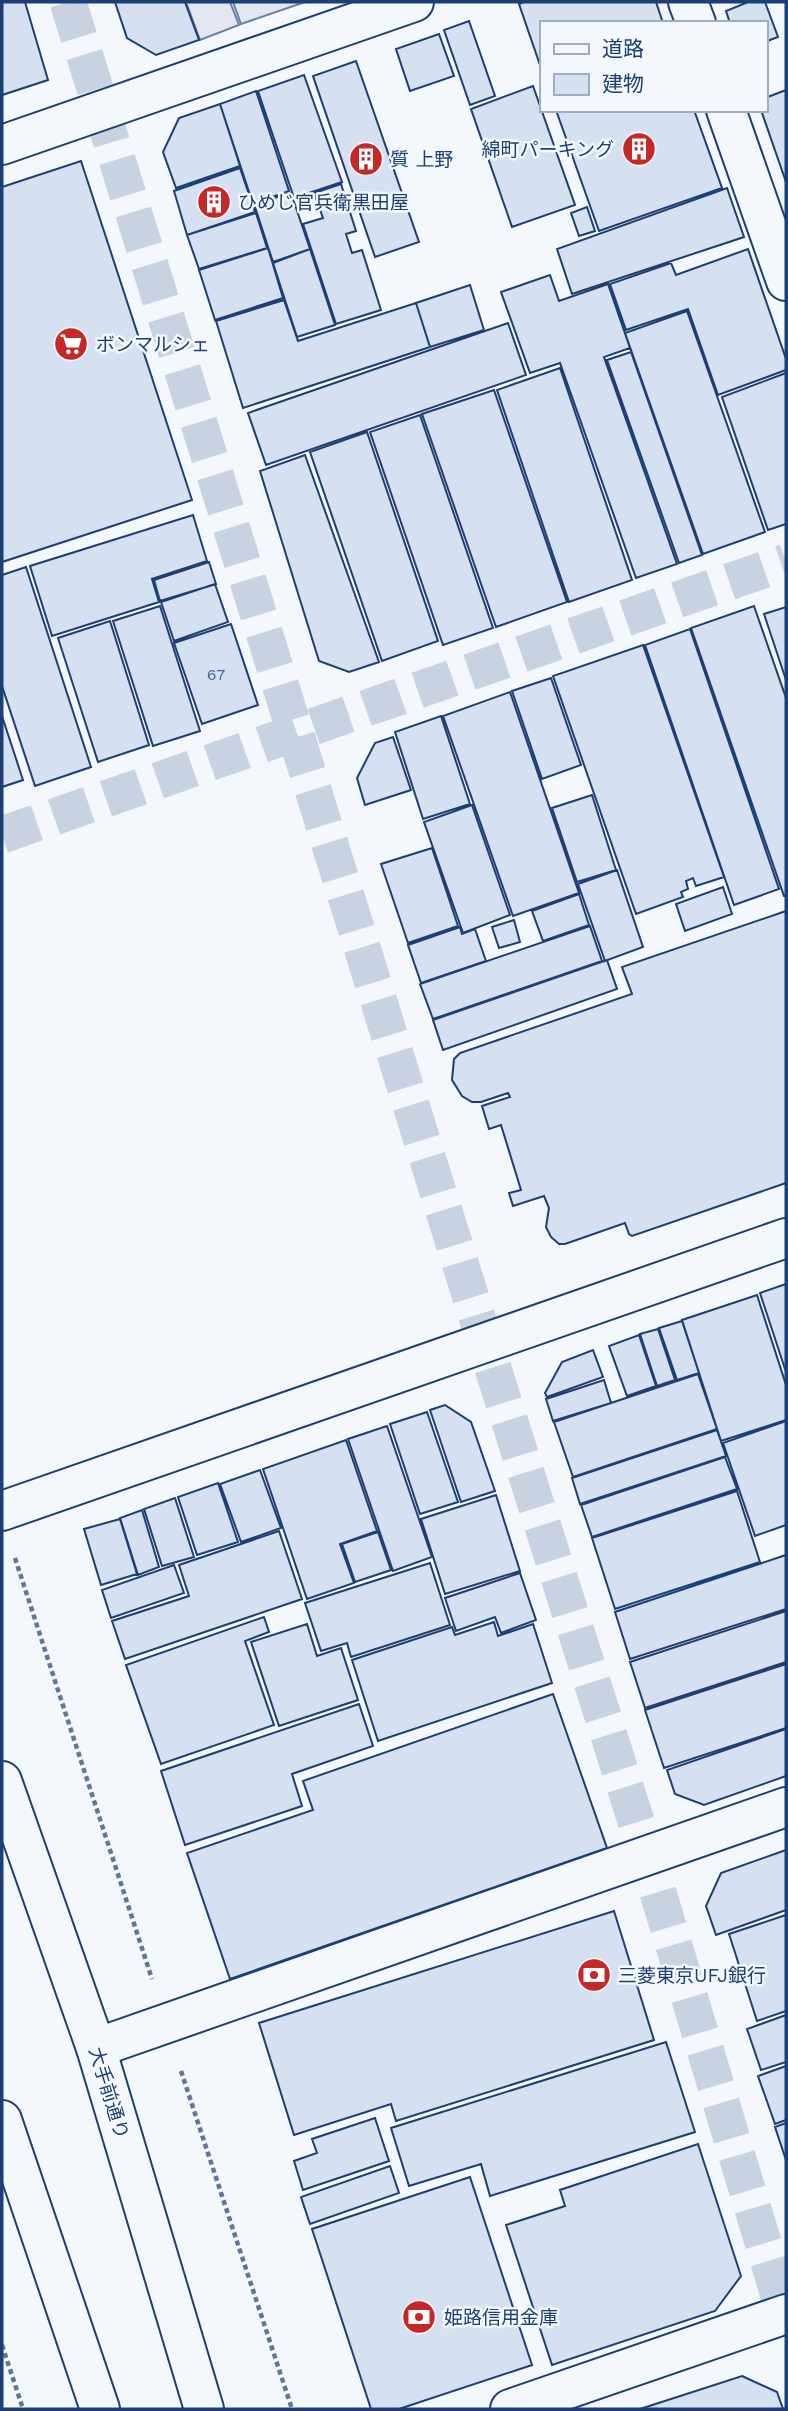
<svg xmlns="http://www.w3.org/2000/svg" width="788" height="2411" viewBox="0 0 788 2411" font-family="'Work Sans','Noto Sans JP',sans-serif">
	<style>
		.parking { fill: #e3e8f0; stroke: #687fa3; stroke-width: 2 }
		.building { fill: #d5e0f0; stroke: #1d3f73; stroke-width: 2 }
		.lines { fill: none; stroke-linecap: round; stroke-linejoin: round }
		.pedestrian-tunnel { stroke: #c9d2e0; stroke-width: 37; stroke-dasharray: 37 18; stroke-linecap: butt }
		.minor-casing { stroke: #1d3f73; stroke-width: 42 }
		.tertiary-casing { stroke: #1d3f73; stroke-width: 42 }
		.path { stroke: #5e769c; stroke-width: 4.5; stroke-dasharray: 5 3.5; stroke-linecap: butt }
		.minor { stroke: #f4f7fb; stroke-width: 38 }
		.tertiary { stroke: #f4f7fb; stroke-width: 38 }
		.labels { text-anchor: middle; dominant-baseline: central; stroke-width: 5; stroke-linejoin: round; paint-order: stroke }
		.number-label { font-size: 16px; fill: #4b6792 }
		.poi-label { font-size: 19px; fill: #1d3f73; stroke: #f4f7fb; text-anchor: start }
		.street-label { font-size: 19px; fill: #1d3f73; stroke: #f4f7fb }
	</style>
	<rect width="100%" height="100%" fill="#f4f7fb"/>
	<path class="parking" d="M 186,2 L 230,2 L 239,25 L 200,40 Z
		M 233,2 L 305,2 L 241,24 Z"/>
	<path class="building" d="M 2,2 L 25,2 L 48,80 L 2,95 Z
		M 115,2 L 185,2 L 199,40 L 156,55 L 127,38 Z
		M 524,2 L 656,2 L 663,23 L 541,23 L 541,68 L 519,4 Z
		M 748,2 L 765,2 L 778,37 L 765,42 L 765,23 L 730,23 L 726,11 Z
		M 469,21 L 495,96 L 470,105 L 444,30 Z
		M 439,34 L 454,76 L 410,91 L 396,49 Z
		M 356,61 L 419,242 L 375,257 L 313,76 Z
		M 304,75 L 342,182 L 294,198 L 258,91 Z
		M 533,86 L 575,205 L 512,227 L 471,109 Z
		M 786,90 L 786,182 L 761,110 L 765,110 L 765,98 Z
		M 256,91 L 289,191 L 253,204 L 220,104 Z
		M 220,104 L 240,166 L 176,188 L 163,152 L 179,118 Z
		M 556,110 L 694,110 L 722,188 L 599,231 Z
		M 81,161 L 192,500 L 2,562 L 2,187 Z
		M 240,168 L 255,212 L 187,235 L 174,191 Z
		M 341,184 L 356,231 L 346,234 L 352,253 L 362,250 L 381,310 L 336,324 L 303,224 L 323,218 L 314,193 Z
		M 727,188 L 744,237 L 572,294 L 557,249 Z
		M 291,193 L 310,249 L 273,262 L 254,204 Z
		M 587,207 L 595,231 L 579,236 L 571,213 Z
		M 256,213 L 267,248 L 199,269 L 187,235 Z
		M 268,248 L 283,298 L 215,320 L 199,270 Z
		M 310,249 L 335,325 L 297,337 L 273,263 Z
		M 748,249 L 786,359 L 786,370 L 718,395 L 688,309 L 626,330 L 610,284 L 671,263 L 676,275 Z
		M 550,275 L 559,301 L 608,284 L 630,348 L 604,357 L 677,564 L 636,578 L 560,363 L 530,373 L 501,292 Z
		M 470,285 L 484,330 L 430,347 L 416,303 Z
		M 284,300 L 298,341 L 416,303 L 430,347 L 243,408 L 216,321 Z
		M 687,311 L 765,532 L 703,554 L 625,333 Z
		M 508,323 L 526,375 L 266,465 L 248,413 Z
		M 631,352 L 702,555 L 679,563 L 607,360 Z
		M 560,368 L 632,580 L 569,602 L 497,390 Z
		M 786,373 L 786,524 L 768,530 L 722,397 Z
		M 494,390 L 567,602 L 496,627 L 422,414 Z
		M 420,415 L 493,628 L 443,645 L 370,432 Z
		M 367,432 L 438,641 L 382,661 L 310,452 Z
		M 305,455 L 379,662 L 349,672 L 319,661 L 260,471 Z
		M 193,515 L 207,561 L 152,579 L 159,602 L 52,636 L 30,566 Z
		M 209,562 L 216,584 L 160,601 L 154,580 Z
		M 26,567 L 91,767 L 35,786 L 2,686 L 2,575 Z
		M 215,584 L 228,622 L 174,641 L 161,602 Z
		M 160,606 L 200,731 L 153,746 L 113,621 Z
		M 754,606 L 786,698 L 786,896 L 784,896 L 691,628 Z
		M 786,607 L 786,680 L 764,614 Z
		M 110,621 L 149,745 L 98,762 L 58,638 Z
		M 231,624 L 258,705 L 202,724 L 174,643 Z
		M 690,629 L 779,889 L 734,905 L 645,645 Z
		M 643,645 L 724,877 L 696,886 L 693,878 L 686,881 L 688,889 L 681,892 L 683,897 L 636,914 L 553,676 Z
		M 551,678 L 581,765 L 542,779 L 512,691 Z
		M 510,692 L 579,893 L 513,916 L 443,716 Z
		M 2,716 L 23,780 L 2,787 Z
		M 441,716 L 470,804 L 423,819 L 395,732 Z
		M 393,737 L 411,790 L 365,805 L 357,778 L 375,743 Z
		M 592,795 L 616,870 L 577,882 L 552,808 Z
		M 472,805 L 510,915 L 463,933 L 424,822 Z
		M 432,848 L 458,926 L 408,943 L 381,864 Z
		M 617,870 L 643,947 L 605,961 L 578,884 Z
		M 723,887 L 732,914 L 685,931 L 676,904 Z
		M 579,894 L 589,925 L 543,941 L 532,911 Z
		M 786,911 L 786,1183 L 632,1236 L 629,1234 L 625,1223 L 565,1244 L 559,1244 L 551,1237 L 546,1227 L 549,1208 L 544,1196 L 513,1206 L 509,1193 L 521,1190 L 501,1125 L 489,1129 L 482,1106 L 510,1097 L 508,1093 L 481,1102 L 472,1102 L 462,1096 L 452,1080 L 454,1059 L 460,1053 L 632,994 L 622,967 Z
		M 514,920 L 520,942 L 499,948 L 492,927 Z
		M 590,926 L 602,961 L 433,1019 L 420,984 Z
		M 460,927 L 462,934 L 475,929 L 486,961 L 421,983 L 408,945 Z
		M 607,960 L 617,989 L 443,1050 L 433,1020 Z
		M 786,1284 L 786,1372 L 760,1293 Z
		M 757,1295 L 786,1385 L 786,1420 L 721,1441 L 682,1320 Z
		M 682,1321 L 699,1373 L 677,1380 L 659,1328 Z
		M 658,1329 L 675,1380 L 657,1386 L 640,1334 Z
		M 639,1335 L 656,1386 L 627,1396 L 609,1346 Z
		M 593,1350 L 603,1377 L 547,1397 L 545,1393 L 562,1362 Z
		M 698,1374 L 717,1429 L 573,1477 L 554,1422 Z
		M 604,1380 L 611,1403 L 553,1421 L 546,1399 Z
		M 445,1405 L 471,1422 L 495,1491 L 461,1502 L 430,1410 Z
		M 427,1412 L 458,1502 L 420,1514 L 390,1424 Z
		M 786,1421 L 786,1525 L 755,1536 L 723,1443 Z
		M 387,1426 L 432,1557 L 393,1571 L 348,1439 Z
		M 717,1430 L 726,1456 L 580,1504 L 572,1478 Z
		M 346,1440 L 377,1531 L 340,1544 L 354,1583 L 307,1599 L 263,1469 Z
		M 725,1457 L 737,1489 L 592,1537 L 581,1505 Z
		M 260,1470 L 281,1528 L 241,1542 L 220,1484 Z
		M 218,1483 L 238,1542 L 197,1555 L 178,1497 Z
		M 737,1491 L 760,1562 L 615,1609 L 592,1538 Z
		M 496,1495 L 520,1571 L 445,1594 L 421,1519 Z
		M 175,1498 L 194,1557 L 162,1566 L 144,1509 Z
		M 142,1510 L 159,1567 L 138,1575 L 120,1518 Z
		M 120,1519 L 137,1574 L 101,1585 L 84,1529 Z
		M 279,1531 L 302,1599 L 125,1659 L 112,1621 L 189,1596 L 179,1565 Z
		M 378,1532 L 391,1570 L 355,1582 L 342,1544 Z
		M 786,1555 L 786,1609 L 630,1659 L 615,1612 Z
		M 430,1563 L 450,1625 L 351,1657 L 347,1643 L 321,1651 L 305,1603 Z
		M 174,1565 L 184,1593 L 111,1618 L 102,1590 Z
		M 520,1573 L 536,1620 L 501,1633 L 495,1617 L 456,1631 L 445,1598 Z
		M 786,1611 L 786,1662 L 645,1708 L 630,1662 Z
		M 264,1617 L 269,1632 L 245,1641 L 274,1725 L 161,1764 L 126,1665 Z
		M 494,1622 L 498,1636 L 533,1624 L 552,1683 L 378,1741 L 352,1660 L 452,1627 L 455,1635 Z
		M 307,1624 L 317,1656 L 341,1648 L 358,1700 L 279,1726 L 251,1642 Z
		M 786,1664 L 786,1728 L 664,1768 L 645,1710 Z
		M 553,1694 L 607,1848 L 230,1979 L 187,1853 L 313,1810 L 303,1781 Z
		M 359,1704 L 373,1746 L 292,1774 L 302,1806 L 185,1845 L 161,1771 Z
		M 786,1729 L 786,1776 L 704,1805 L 675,1794 L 667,1770 Z
		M 786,1850 L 786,1910 L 716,1935 L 706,1906 L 721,1873 Z
		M 614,1911 L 654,2040 L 396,2121 L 391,2104 L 294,2135 L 259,2023 Z
		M 786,1915 L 786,2011 L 757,2021 L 729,1934 Z
		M 786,2015 L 786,2062 L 761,2070 L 747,2029 Z
		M 666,2042 L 695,2132 L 490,2196 L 481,2164 L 409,2186 L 391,2128 Z
		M 786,2066 L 786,2120 L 775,2124 L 758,2076 Z
		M 375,2118 L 389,2161 L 303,2190 L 294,2161 L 317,2153 L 312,2139 Z
		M 786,2123 L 786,2160 L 775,2127 Z
		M 698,2144 L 741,2276 L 715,2311 L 552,2365 L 506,2225 L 565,2206 L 560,2190 Z
		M 390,2166 L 399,2193 L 310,2224 L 301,2197 Z
		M 470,2177 L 532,2365 L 399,2409 L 371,2409 L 312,2229 Z
		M 742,2376 L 777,2392 L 783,2409 L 640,2409 Z"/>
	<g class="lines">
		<path class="pedestrian-tunnel" d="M 68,2 L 485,1343 L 647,1856 L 786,2319
			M 2,835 L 786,562"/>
		<g class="minor-casing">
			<path id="minor" d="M 688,2 L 696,23
				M 726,110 L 786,281
				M 2,145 L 414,2
				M 2,1511 L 786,1238
				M 96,2048 L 786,1807
				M 510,2409 L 786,2314"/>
		</g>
		<g class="tertiary-casing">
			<path id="tertiary" d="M 2,1781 L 96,2048 L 204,2409
				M 2,2120 L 100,2409"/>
		</g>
		<path class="path" d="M 15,1558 L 152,1979
			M 181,2071 L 292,2409
			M 2,2345 L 23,2409"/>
		<use href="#minor" class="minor"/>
		<use href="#tertiary" class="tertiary"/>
	</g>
	<defs>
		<g id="building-disc" transform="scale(1.75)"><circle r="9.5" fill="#c62828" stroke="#f4f7fb"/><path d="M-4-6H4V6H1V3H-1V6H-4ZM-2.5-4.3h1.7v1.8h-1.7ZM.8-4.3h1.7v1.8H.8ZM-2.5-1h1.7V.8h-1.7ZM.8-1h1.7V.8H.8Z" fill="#fff"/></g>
		<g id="supermarket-disc" transform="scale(1.75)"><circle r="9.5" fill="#c62828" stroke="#f4f7fb"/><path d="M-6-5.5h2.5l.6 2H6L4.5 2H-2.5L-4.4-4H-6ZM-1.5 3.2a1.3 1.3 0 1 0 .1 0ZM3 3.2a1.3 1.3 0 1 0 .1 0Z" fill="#fff"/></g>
		<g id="bank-disc" transform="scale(1.75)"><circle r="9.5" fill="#c62828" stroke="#f4f7fb"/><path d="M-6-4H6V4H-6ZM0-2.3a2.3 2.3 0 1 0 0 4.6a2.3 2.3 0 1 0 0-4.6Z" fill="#fff"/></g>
	</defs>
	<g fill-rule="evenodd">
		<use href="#building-disc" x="639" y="149"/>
		<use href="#building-disc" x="366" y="159"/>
		<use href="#building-disc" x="214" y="202"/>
		<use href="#supermarket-disc" x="71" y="344"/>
		<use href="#bank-disc" x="594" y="1975"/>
		<use href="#bank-disc" x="419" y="2317"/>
	</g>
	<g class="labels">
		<g class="number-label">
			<text x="216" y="674">67</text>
		</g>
		<g class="poi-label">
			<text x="614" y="149" text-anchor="end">綿町パーキング</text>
			<text x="390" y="159">質 上野</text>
			<text x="238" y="202">ひめじ官兵衛黒田屋</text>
			<text x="96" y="344">ボンマルシェ</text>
			<text x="618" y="1975">三菱東京UFJ銀行</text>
			<text x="444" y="2317">姫路信用金庫</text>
		</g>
		<g class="street-label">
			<text transform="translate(109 2093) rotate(73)">大手前通り</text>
		</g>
	</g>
	<rect width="788" height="2411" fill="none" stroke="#1d3f73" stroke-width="7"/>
	<rect x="540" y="21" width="228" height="91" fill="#f4f7fb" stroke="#9eadc5" stroke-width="2"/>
	<rect x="554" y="44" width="35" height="10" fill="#f4f7fb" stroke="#9eadc5" stroke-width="2"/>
	<text x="602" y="56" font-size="21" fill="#1d3f73">道路</text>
	<rect x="554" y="74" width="35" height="21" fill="#d5e0f0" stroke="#9eadc5" stroke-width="2"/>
	<text x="602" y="91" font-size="21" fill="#1d3f73">建物</text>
</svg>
